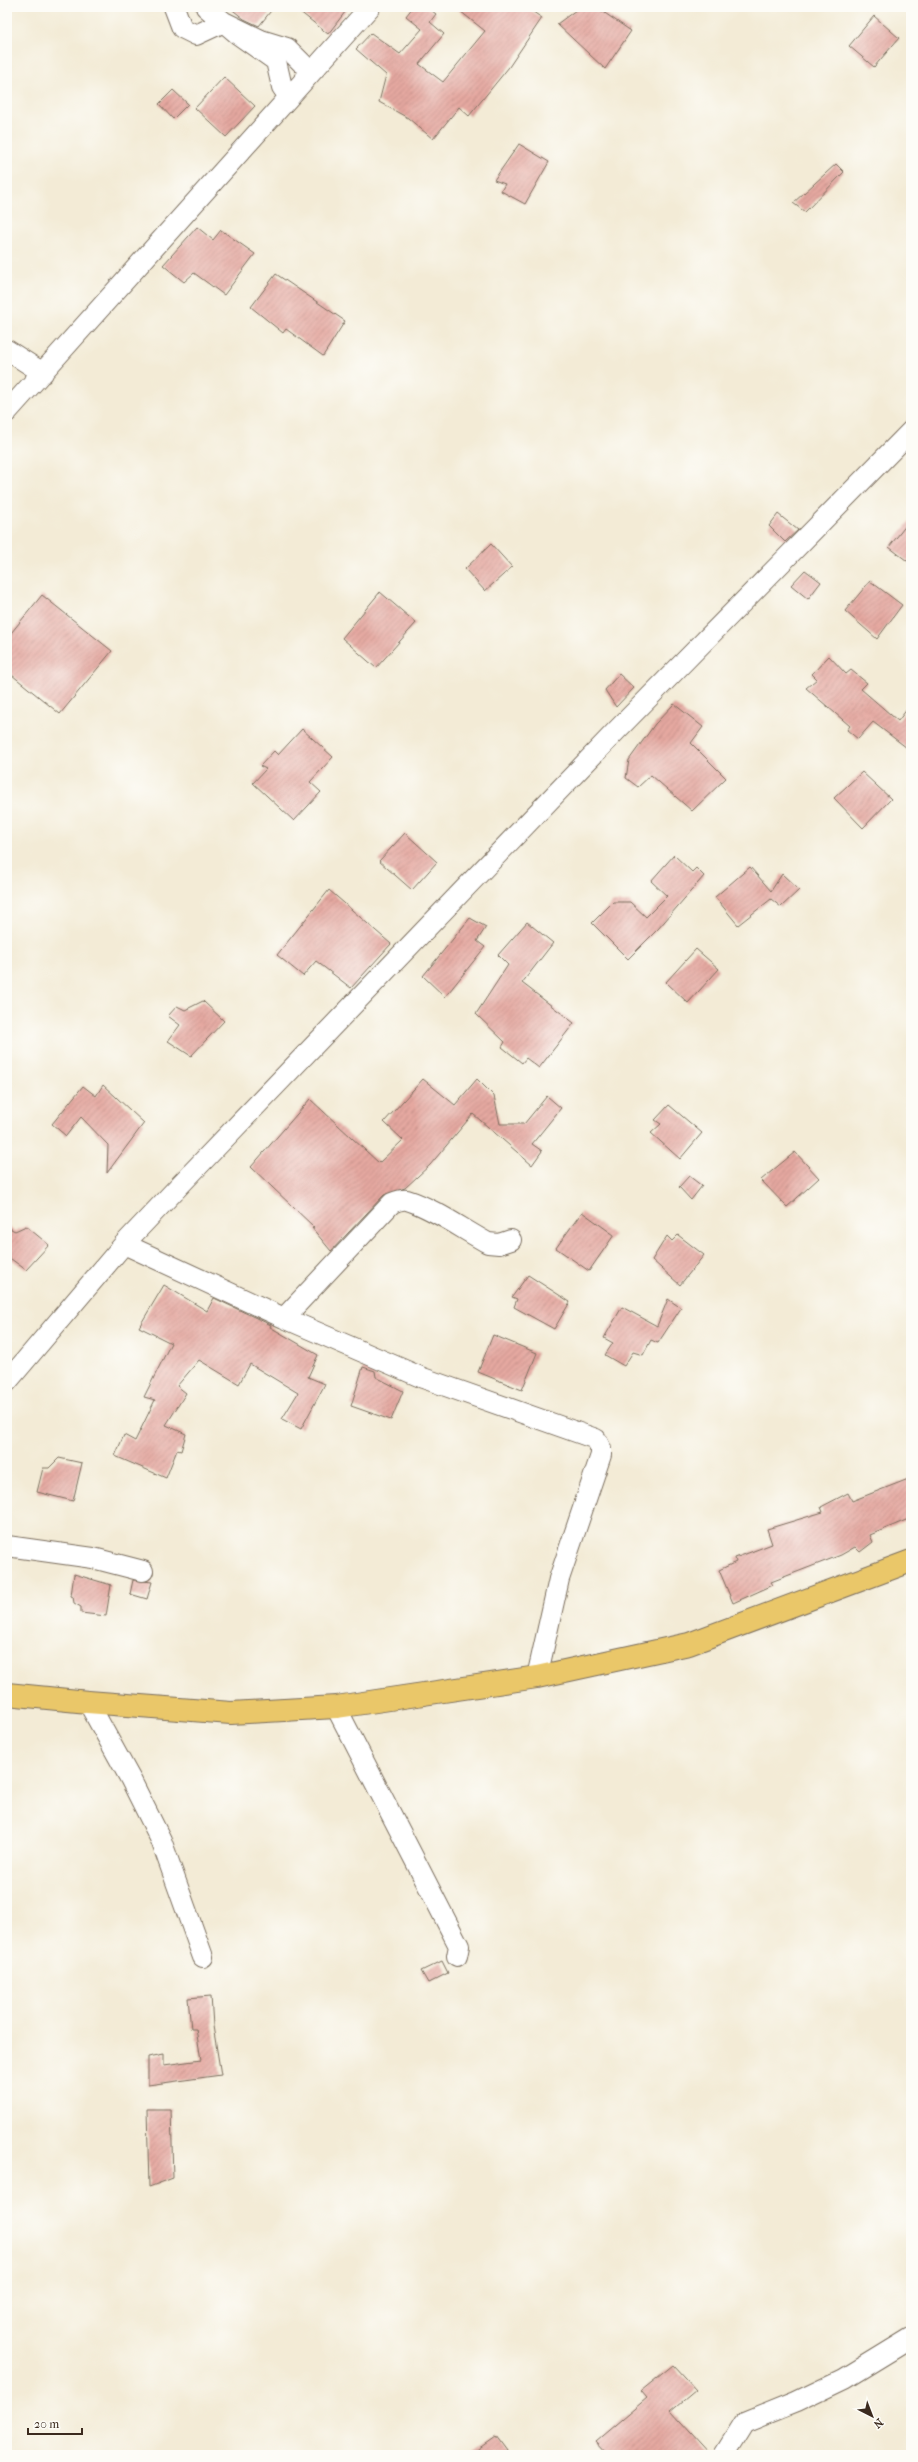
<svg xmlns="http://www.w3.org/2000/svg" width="918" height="2462" viewBox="0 0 918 2462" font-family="'IM FELL French Canon',serif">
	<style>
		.building { fill: url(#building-hatch) }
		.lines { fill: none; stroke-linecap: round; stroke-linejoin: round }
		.minor-casing { stroke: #7b6e5e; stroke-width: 22 }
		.major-casing { stroke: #7b6e5e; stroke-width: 24 }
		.minor { stroke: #fff; stroke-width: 20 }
		.major { stroke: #eac769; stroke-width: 22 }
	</style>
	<defs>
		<pattern id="building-hatch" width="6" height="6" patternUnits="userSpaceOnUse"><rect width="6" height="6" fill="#e5a8a0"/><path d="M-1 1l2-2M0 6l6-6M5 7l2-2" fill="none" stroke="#bb8982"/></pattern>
	</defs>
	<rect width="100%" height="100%" fill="#fdfcf7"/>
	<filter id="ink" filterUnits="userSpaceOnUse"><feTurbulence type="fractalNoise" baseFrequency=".025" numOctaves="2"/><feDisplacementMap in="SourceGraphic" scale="8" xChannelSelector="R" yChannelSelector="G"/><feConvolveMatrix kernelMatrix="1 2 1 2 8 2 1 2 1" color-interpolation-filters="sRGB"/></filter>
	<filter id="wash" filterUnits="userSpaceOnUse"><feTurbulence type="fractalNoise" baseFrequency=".012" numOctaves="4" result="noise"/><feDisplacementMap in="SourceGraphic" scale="16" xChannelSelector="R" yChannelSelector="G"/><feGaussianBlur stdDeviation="0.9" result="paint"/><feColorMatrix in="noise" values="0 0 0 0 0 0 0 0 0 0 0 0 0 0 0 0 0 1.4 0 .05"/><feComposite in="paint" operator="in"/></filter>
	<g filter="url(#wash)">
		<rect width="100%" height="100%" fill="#f3ebd6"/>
		<g id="blocks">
			<path class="building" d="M 229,7 L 274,7 L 259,26 L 244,19 Z
				M 294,7 L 349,7 L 328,34 Z
				M 413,7 L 427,7 L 436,14 L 430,22 L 444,34 L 419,64 L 443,82 L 485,31 L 455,7 L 526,7 L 542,18 L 509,67 L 469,116 L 459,107 L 433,139 L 408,118 L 379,102 L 386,75 L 356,49 L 371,33 L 400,54 L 422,29 L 406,16 Z
				M 580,7 L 596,7 L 631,31 L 605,69 L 557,24 Z
				M 874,16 L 899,38 L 874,67 L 849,46 Z
				M 224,77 L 255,106 L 226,137 L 195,108 Z
				M 173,90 L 188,104 L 173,119 L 159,104 Z
				M 519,144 L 549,162 L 525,204 L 501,191 L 505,184 L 494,180 Z
				M 836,164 L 844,172 L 805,212 L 793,203 Z
				M 197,227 L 213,240 L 221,230 L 255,254 L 224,295 L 194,273 L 184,282 L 163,265 Z
				M 276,274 L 345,321 L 323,356 L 286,329 L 283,333 L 251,307 Z
				M 778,514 L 798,530 L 785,542 L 769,526 Z
				M 911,519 L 911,564 L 889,547 Z
				M 491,544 L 512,567 L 485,591 L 465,569 Z
				M 805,570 L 821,582 L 808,599 L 791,585 Z
				M 870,581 L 902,605 L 877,639 L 845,611 Z
				M 380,592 L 416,623 L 376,668 L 342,638 Z
				M 42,595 L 112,651 L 60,714 L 7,671 L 7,638 Z
				M 829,656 L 846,674 L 851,670 L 867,683 L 861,689 L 898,721 L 911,704 L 911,751 L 873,722 L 858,739 L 847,730 L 850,726 L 806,688 L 817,679 L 812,674 Z
				M 619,674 L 634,688 L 616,707 L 605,690 Z
				M 674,704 L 703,727 L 691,743 L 726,778 L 692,811 L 651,775 L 638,787 L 626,778 L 629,760 L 655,724 Z
				M 302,729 L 333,757 L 310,782 L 321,792 L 294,821 L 253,783 L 266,769 L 260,766 L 274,751 L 278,755 Z
				M 862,772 L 891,799 L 863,828 L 834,798 Z
				M 405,833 L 437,862 L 412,890 L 379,861 Z
				M 674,855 L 692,872 L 696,868 L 704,876 L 658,929 L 628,959 L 592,923 L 613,902 L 630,902 L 646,917 L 667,896 L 651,881 Z
				M 750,867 L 771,891 L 782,874 L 799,890 L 781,907 L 771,899 L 738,925 L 715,897 Z
				M 329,890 L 391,944 L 351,988 L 316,961 L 303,976 L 277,955 Z
				M 470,918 L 486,927 L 477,941 L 485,947 L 445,997 L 423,976 Z
				M 527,922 L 553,943 L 522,983 L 574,1023 L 539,1068 L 526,1058 L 522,1063 L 502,1047 L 505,1042 L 476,1014 L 508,965 L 498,955 Z
				M 696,949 L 719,969 L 688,1003 L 666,982 Z
				M 203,1001 L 224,1021 L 191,1056 L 168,1041 L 180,1025 L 168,1016 L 177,1006 L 185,1010 Z
				M 423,1079 L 455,1105 L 477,1079 L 494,1096 L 500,1124 L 524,1124 L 547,1096 L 561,1108 L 532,1144 L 542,1151 L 532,1165 L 473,1114 L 430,1165 L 405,1188 L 384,1195 L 331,1251 L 312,1228 L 314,1227 L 251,1167 L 310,1099 L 379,1163 L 403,1140 L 384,1122 Z
				M 103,1085 L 144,1123 L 107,1173 L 108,1145 L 81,1117 L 66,1136 L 52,1124 L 83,1086 L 96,1096 Z
				M 669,1105 L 702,1133 L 680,1159 L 651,1133 L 661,1124 L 655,1120 Z
				M 795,1152 L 819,1178 L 787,1207 L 761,1180 Z
				M 689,1176 L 702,1186 L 691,1200 L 679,1187 Z
				M 582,1212 L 614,1235 L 589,1271 L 556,1248 Z
				M 26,1226 L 49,1245 L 26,1270 L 7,1256 L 7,1227 L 15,1231 Z
				M 678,1235 L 704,1255 L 680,1285 L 652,1260 L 667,1236 L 672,1241 Z
				M 528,1275 L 570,1302 L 554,1329 L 514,1307 L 517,1299 L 512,1297 Z
				M 164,1285 L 207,1311 L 214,1298 L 271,1325 L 270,1327 L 318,1355 L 308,1377 L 325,1384 L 301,1429 L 282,1419 L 298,1393 L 250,1364 L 239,1384 L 199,1360 L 177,1386 L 186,1393 L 166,1425 L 186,1434 L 181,1451 L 177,1450 L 166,1478 L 115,1456 L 124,1435 L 135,1441 L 155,1400 L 144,1397 L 171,1343 L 139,1327 Z
				M 668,1299 L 681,1308 L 658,1343 L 651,1340 L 643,1355 L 633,1352 L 624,1366 L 605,1355 L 613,1343 L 604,1338 L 622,1307 L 657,1326 Z
				M 493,1335 L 537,1353 L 522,1390 L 478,1372 Z
				M 363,1367 L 375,1371 L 376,1377 L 403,1391 L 391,1420 L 351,1406 Z
				M 59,1458 L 82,1463 L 73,1501 L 37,1492 L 43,1468 L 49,1468 Z
				M 911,1478 L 911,1518 L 870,1535 L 873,1542 L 860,1552 L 855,1547 L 841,1555 L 771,1582 L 773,1585 L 733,1603 L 719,1570 L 736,1562 L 735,1558 L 772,1544 L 767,1529 L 823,1512 L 821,1507 L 848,1493 L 852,1501 Z
				M 74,1574 L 111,1585 L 106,1616 L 81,1613 L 81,1607 L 74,1603 L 73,1597 L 71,1596 Z
				M 133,1580 L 152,1582 L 147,1599 L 130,1594 Z
				M 442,1961 L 448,1973 L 428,1983 L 421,1971 Z
				M 211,1996 L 213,2026 L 221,2075 L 148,2085 L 148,2057 L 164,2054 L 164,2065 L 201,2060 L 196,2029 L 191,2029 L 188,1998 Z
				M 147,2109 L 171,2109 L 173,2178 L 149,2187 Z
				M 673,2365 L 696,2390 L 671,2411 L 711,2455 L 609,2455 L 596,2441 L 647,2398 L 641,2391 Z
				M 496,2436 L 510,2455 L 469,2455 Z"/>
		</g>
	</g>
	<g filter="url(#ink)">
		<use href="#blocks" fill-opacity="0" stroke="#7b6e5e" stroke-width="1"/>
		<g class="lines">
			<g class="minor-casing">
				<path id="minor" d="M 174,7 L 182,28 L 196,35 L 224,22 L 261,40 L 287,48 L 311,72
					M 206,7 L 239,35 L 276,61 L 282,87 L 289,97
					M 7,350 L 43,373
					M 7,412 L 370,7
					M 124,1244 L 284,1318 L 423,1378 L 596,1439 L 601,1449 L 601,1455 L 559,1579 L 537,1677
					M 284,1318 L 392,1203 C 397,1201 402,1199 407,1200 C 433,1208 464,1230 488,1243 L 499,1244 L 511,1240
					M 7,1382 L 124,1244 L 181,1184 L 617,730 L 911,431
					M 7,1546 L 93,1558 L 143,1571
					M 88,1702 L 131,1780 L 161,1840 L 203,1957
					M 336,1707 L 459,1946 L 457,1956
					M 724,2455 L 744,2423 L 796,2402 L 844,2379 L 911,2338"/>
			</g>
			<g class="major-casing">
				<path id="major" d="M 7,1694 L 88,1702 L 231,1713 L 336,1707 L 537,1677 L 689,1644 L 911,1561"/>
			</g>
			<use href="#minor" class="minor"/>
			<use href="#major" class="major"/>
		</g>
	</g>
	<rect width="918" height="2462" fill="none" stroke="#fdfcf7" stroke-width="24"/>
	<g transform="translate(872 2416) rotate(138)" stroke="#fdfcf7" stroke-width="3" paint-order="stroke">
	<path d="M0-3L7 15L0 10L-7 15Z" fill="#3b2a1e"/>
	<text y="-6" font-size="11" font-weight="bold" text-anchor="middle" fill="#3b2a1e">N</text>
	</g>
	<path d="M28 2428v6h54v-6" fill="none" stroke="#3b2a1e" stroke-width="2"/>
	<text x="34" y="2428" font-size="12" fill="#3b2a1e" stroke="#fdfcf7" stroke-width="3" paint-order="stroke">20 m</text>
</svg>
